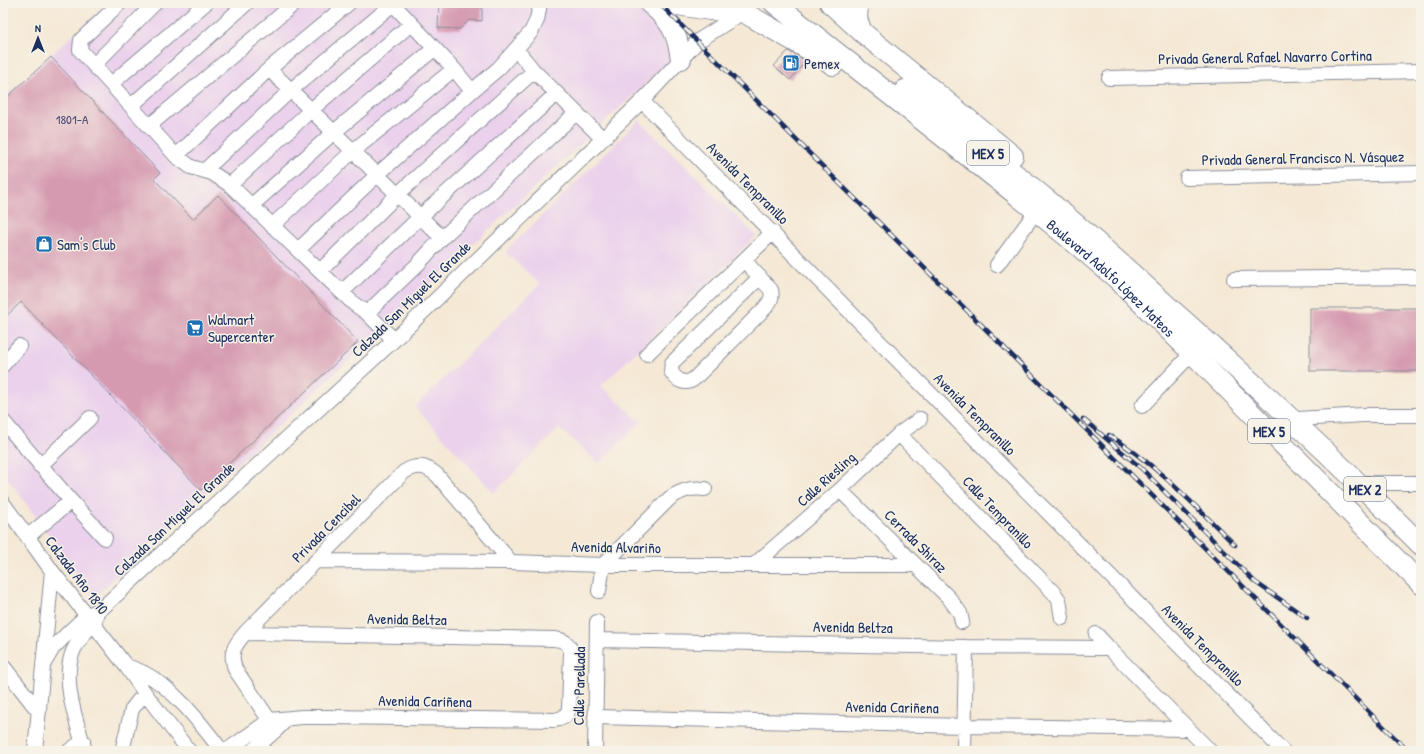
<svg xmlns="http://www.w3.org/2000/svg" width="1424" height="754" viewBox="0 0 1424 754" font-family="'Patrick Hand',sans-serif">
	<style>
		.built { fill: #ebd1ec }
		.building { fill: #d59ab0 }
		.lines { fill: none; stroke-linecap: round; stroke-linejoin: round }
		.minor-casing { stroke: #888c9a; stroke-width: 16 }
		.highway-casing { stroke: #888c9a; stroke-width: 22 }
		.minor { stroke: #fff; stroke-width: 14 }
		.highway { stroke: #fff; stroke-width: 20 }
		.rail-casing { stroke: #1b2f5e; stroke-width: 4.5 }
		.rail { stroke: #f7f3e8; stroke-width: 3; stroke-dasharray: 9; stroke-linecap: butt }
		.labels { text-anchor: middle; dominant-baseline: central; stroke-width: 3; stroke-linejoin: round; paint-order: stroke }
		.number-label { font-size: 13px; fill: #4a4a72 }
		.shield { fill: #f7f3e8; stroke: #5d6a87; stroke-width: 1 }
		.shield-label { font-size: 14px; font-weight: bold; fill: #1b2f5e }
		.street-label { font-size: 15px; fill: #1b2f5e; stroke: #f7f3e8 }
		.poi-label { font-size: 15px; fill: #1b2f5e; stroke: #f7f3e8; text-anchor: start }
	</style>
	<rect width="100%" height="100%" fill="#f7f3e8"/>
	<filter id="ink" filterUnits="userSpaceOnUse"><feTurbulence type="fractalNoise" baseFrequency=".025" numOctaves="2"/><feDisplacementMap in="SourceGraphic" scale="8" xChannelSelector="R" yChannelSelector="G"/><feConvolveMatrix kernelMatrix="1 2 1 2 8 2 1 2 1" color-interpolation-filters="sRGB"/></filter>
	<filter id="wash" filterUnits="userSpaceOnUse"><feTurbulence type="fractalNoise" baseFrequency=".012" numOctaves="4" result="noise"/><feDisplacementMap in="SourceGraphic" scale="16" xChannelSelector="R" yChannelSelector="G"/><feGaussianBlur stdDeviation="0.9" result="paint"/><feColorMatrix in="noise" values="0 0 0 0 0 0 0 0 0 0 0 0 0 0 0 0 0 1.4 0 .05"/><feComposite in="paint" operator="in"/></filter>
	<g filter="url(#wash)">
		<rect width="100%" height="100%" fill="#f5e9d6"/>
		<path class="built" d="M 108,3 L 611,3 L 651,17 L 672,59 L 94,597 L 3,472 L 3,99 Z
			M 639,120 L 756,236 L 601,386 L 641,422 L 599,463 L 559,428 L 494,493 L 415,407 L 540,284 L 505,252 Z"/>
		<g id="blocks">
			<path class="building" d="M 439,3 L 482,3 L 482,21 L 469,20 L 460,29 L 438,28 Z
				M 788,51 L 806,61 L 790,80 L 774,66 Z
				M 51,57 L 160,173 L 154,179 L 193,219 L 218,195 L 358,342 L 201,490 L 21,302 L 3,319 L 3,101 Z
				M 1310,308 L 1421,308 L 1421,371 L 1310,371 Z"/>
		</g>
	</g>
	<g filter="url(#ink)">
		<use href="#blocks" fill-opacity="0" stroke="#888c9a" stroke-width="1"/>
		<g class="lines">
			<g class="minor-casing">
				<path id="minor" d="M 120,3 L 84,37 L 81,40 L 80,50 L 176,156 L 269,69 L 349,3
					M 392,3 L 454,69 L 472,91 L 499,68 L 531,32 L 537,20 L 539,9 L 539,3
					M 516,49 L 534,71 L 603,139
					M 94,65 L 155,3
					M 269,69 L 442,238 L 418,264 L 367,313
					M 1109,78 L 1421,71
					M 111,84 L 206,3
					M 642,101 L 1283,751
					M 131,106 L 247,3
					M 149,126 L 295,3
					M 176,156 L 191,167 L 212,173 L 230,185 L 354,304 L 367,313 L 394,340
					M 204,171 L 291,90 L 393,4
					M 1187,178 L 1421,173
					M 230,185 L 311,110 L 411,24
					M 251,206 L 334,132 L 434,49
					M 272,226 L 353,151 L 454,69
					M 442,238 L 576,113
					M 298,250 L 378,174 L 472,91
					M 744,260 L 771,290 C 773,298 770,302 765,308 L 695,378 C 686,386 676,381 671,371 L 672,363 L 760,277
					M 997,265 L 1029,221
					M 320,271 L 398,194 L 534,71
					M 1234,279 L 1421,277
					M 342,292 L 421,216 L 556,94
					M 647,354 L 773,232
					M 3,365 L 19,346
					M 1142,406 L 1192,353
					M 1298,419 L 1363,415 L 1421,415
					M 3,421 L 71,501 L 105,538
					M 899,434 L 1053,592 L 1059,600 L 1062,618
					M 40,466 L 90,418
					M 1359,483 L 1421,483
					M 840,490 L 949,598 L 960,613 L 962,622
					M 3,503 L 52,571 L 126,666 L 147,696 L 189,751
					M 27,537 L 71,501
					M 317,561 L 511,562 L 603,565 L 915,565
					M 755,564 L 840,490 L 899,434 L 920,419
					M 599,591 L 603,565 L 670,498 C 681,491 690,487 705,489
					M 1096,634 L 1109,648 L 1210,751
					M 597,640 L 966,647 L 1109,648
					M 43,665 L 53,648 L 71,630 L 86,616 L 101,609 L 394,340 L 642,101 L 698,41 L 743,12
					M 3,666 L 39,712
					M 126,666 C 132,668 138,670 144,673 C 176,690 200,723 222,751
					M 595,717 L 965,726 L 1188,729
					M 276,730 L 235,669 C 229,652 235,645 245,633 L 404,472 C 417,464 425,465 437,475 L 511,562
					M 35,751 L 52,571
					M 69,751 L 83,741
					M 85,751 C 77,722 60,679 74,649 C 80,638 90,628 97,616
					M 122,751 L 132,709 L 139,700 L 147,696
					M 226,751 L 270,720 L 302,717 L 327,717 L 555,720 C 563,718 566,717 569,709 L 571,652 C 569,642 563,640 554,639 L 245,633
					M 252,751 L 276,730 L 283,723
					M 595,751 L 597,622
					M 964,751 L 966,647"/>
			</g>
			<g class="highway-casing">
				<g id="highway">
					<path d="M 649,3 C 671,21 677,31 681,59"/>
					<path d="M 665,3 L 710,10 L 743,12"/>
					<path d="M 730,3 L 743,12 L 822,57 L 833,65"/>
					<path id="s1" d="M 774,3 L 1013,192 L 1082,249 L 1117,279 L 1192,353 L 1421,584"/>
					<path d="M 830,3 L 862,32 L 1013,156"/>
					<path d="M 858,3 L 857,19 L 862,32"/>
					<path d="M 905,90 C 956,129 1009,167 1058,209 C 1100,244 1141,282 1182,319 C 1264,392 1343,467 1421,545"/>
				</g>
			</g>
			<use href="#minor" class="minor"/>
			<use href="#highway" class="highway"/>
			<g class="rail-casing">
				<path id="rail" d="M 659,3 L 1408,751
					M 1083,419 L 1141,468 L 1255,582 L 1307,618
					M 1109,435 C 1157,465 1195,506 1235,545"/>
			</g>
			<use href="#rail" class="rail"/>
		</g>
	</g>
	<defs>
		<g id="fuel-square" transform="scale(0.9)"><rect x="-9" y="-9" width="18" height="18" rx="4" fill="#1f6fb2" stroke="#f7f3e8"/><path d="M-5.5-6h7V0h2V4h1.3V-2.5L3-4.5l.8-.8L6-3V5H2.5V1h-1V6h-7ZM-4.2-4.7v3.2H.2V-4.7Z" fill="#fff"/></g>
		<g id="shop-square" transform="scale(0.9)"><rect x="-9" y="-9" width="18" height="18" rx="4" fill="#1f6fb2" stroke="#f7f3e8"/><path d="M-5-2.5h2.3a2.7 3.5 0 0 1 5.4 0H5L5.5 6h-11ZM-1.5-2.5h3a1.5 2.3 0 0 0-3 0Z" fill="#fff"/></g>
		<g id="supermarket-square" transform="scale(0.9)"><rect x="-9" y="-9" width="18" height="18" rx="4" fill="#1f6fb2" stroke="#f7f3e8"/><path d="M-6-5.5h2.5l.6 2H6L4.5 2H-2.5L-4.4-4H-6ZM-1.5 3.2a1.3 1.3 0 1 0 .1 0ZM3 3.2a1.3 1.3 0 1 0 .1 0Z" fill="#fff"/></g>
	</defs>
	<g fill-rule="evenodd">
		<use href="#fuel-square" x="791" y="63"/>
		<use href="#shop-square" x="44" y="244"/>
		<use href="#supermarket-square" x="195" y="328"/>
	</g>
	<g class="labels">
		<g class="number-label">
			<text x="72" y="119">1801-A</text>
		</g>
		<g class="shield">
			<rect x="967" y="141" width="42" height="24" rx="3"/>
			<rect x="1248" y="419" width="42" height="24" rx="3"/>
			<rect x="1344" y="477" width="42" height="24" rx="3"/>
		</g>
		<g class="shield-label">
			<text x="988" y="153">MEX 5</text>
			<text x="1269" y="431">MEX 5</text>
			<text x="1365" y="489">MEX 2</text>
		</g>
		<g class="street-label">
			<text transform="translate(1265 57) rotate(-1)">Privada General Rafael Navarro Cortina</text>
			<text transform="translate(1303 158) rotate(-1)">Privada General Francisco N. Vásquez</text>
			<text transform="translate(748 183) rotate(45)">Avenida Tempranillo</text>
			<text stroke="none"><textPath href="#s1" startOffset="435">Boulevard Adolfo López Mateos</textPath></text>
			<text transform="translate(411 299) rotate(-44)">Calzada San Miguel El Grande</text>
			<text transform="translate(975 414) rotate(45)">Avenida Tempranillo</text>
			<text transform="translate(826 479) rotate(-42)">Calle Riesling</text>
			<text transform="translate(998 512) rotate(46)">Calle Tempranillo</text>
			<text transform="translate(174 519) rotate(-43)">Calzada San Miguel El Grande</text>
			<text transform="translate(326 528) rotate(-45)">Privada Cencibel</text>
			<text transform="translate(916 541) rotate(45)">Cerrada Shiraz</text>
			<text transform="translate(616 547) rotate(1)">Avenida Alvariño</text>
			<text transform="translate(77 575) rotate(53)">Calzada Año 1810</text>
			<text transform="translate(407 619) rotate(1)">Avenida Beltza</text>
			<text transform="translate(853 627) rotate(1)">Avenida Beltza</text>
			<text transform="translate(1203 645) rotate(45)">Avenida Tempranillo</text>
			<text transform="translate(579 686) rotate(-89)">Calle Parellada</text>
			<text transform="translate(425 701) rotate(1)">Avenida Cariñena</text>
			<text transform="translate(892 707) rotate(1)">Avenida Cariñena</text>
		</g>
		<g class="poi-label">
			<text x="804" y="63">Pemex</text>
			<text x="57" y="244">Sam's Club</text>
			<text x="208" y="319">Walmart<tspan x="208" dy="17">Supercenter</tspan></text>
		</g>
	</g>
	<rect width="1424" height="754" fill="none" stroke="#f7f3e8" stroke-width="16"/>
	<g transform="translate(38 38)" stroke="#f7f3e8" stroke-width="3" paint-order="stroke">
	<path d="M0-3L7 15L0 10L-7 15Z" fill="#1b2f5e"/>
	<text y="-6" font-size="11" font-weight="bold" text-anchor="middle" fill="#1b2f5e">N</text>
	</g>
</svg>
